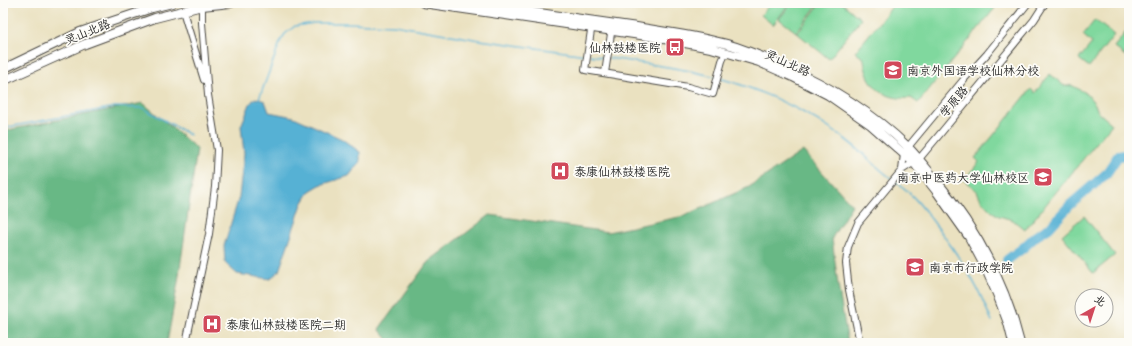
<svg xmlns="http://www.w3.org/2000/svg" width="1132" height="346" viewBox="0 0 1132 346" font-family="Mali,'LXGW WenKai TC',sans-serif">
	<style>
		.green { fill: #80d89e; stroke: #568264 }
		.forest { fill: #68b885; stroke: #4a7258 }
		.water { fill: #56b1d4; stroke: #406e80 }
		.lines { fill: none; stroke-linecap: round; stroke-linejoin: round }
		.stream { stroke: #56b1d4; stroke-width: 1.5 }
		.river { stroke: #56b1d4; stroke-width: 10 }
		.minor-casing { stroke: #484641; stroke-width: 8 }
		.major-casing { stroke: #484641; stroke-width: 10 }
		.minor { stroke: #fff; stroke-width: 6 }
		.major { stroke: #fff; stroke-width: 8 }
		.labels { text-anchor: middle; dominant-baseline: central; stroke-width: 3.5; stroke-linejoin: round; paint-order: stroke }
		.street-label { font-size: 12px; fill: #2b2b2b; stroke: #fdfcf7 }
		.poi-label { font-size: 12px; fill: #2b2b2b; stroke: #fdfcf7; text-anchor: start }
	</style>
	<rect width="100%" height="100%" fill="#fdfcf7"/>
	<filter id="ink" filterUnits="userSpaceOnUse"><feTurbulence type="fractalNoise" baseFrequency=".025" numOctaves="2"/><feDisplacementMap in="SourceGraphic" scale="8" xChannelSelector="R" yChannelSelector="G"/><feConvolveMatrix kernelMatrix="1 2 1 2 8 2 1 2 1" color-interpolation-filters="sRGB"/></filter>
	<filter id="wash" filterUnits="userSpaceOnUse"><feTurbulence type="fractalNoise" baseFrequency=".012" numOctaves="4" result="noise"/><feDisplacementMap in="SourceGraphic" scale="16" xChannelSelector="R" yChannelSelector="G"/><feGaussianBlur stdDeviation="0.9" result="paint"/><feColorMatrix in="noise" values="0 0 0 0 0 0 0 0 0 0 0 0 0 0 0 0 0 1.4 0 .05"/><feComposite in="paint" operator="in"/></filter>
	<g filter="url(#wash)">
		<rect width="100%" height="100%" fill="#eae1c0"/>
		<path class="green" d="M 771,3 L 790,3 L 773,25 L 761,15 Z
			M 792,3 L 819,3 L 796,32 L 779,19 Z
			M 821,3 L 842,3 L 861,19 L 829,59 L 797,33 Z
			M 895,3 L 989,3 L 995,8 L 918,103 L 911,98 C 885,101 866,86 864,59 L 855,52 Z
			M 1095,20 L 1114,35 L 1089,67 L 1079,59 L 1092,43 L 1083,35 Z
			M 1129,28 L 1129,59 L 1114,47 Z
			M 1050,74 L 1063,85 L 1073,86 L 1086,93 L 1095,104 L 1098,112 L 1112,124 L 1025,230 L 1013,220 L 999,216 L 991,211 L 981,200 L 977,191 L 964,180 L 979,162 L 975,158 L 1031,89 L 1035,93 Z
			M 1084,216 L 1115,255 L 1093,273 L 1062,235 Z"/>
		<path class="forest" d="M 143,103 L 197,149 L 178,282 L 167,343 L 4,343 L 6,339 L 3,334 L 3,131 Z
			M 803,151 L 852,205 L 832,238 L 838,285 L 848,343 L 391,343 L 379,329 L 428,262 L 490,215 L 608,232 L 684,216 L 749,187 Z"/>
		<path class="water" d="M 255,98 L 259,99 L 265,101 L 269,112 L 294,117 L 342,139 L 360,152 L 360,162 L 349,176 L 320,185 L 310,191 L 302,204 L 279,271 L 270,279 L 237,274 L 225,263 L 224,246 L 239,197 L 244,153 L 241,126 L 250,104 Z"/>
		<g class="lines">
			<path class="stream" d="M 590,55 L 606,58
				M 609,58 L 668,67 L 690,71 L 716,77
				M 719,78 C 761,90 803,109 838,134 C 858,147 873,165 892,179
				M 259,99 L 281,40 L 285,34 L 295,26 L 314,23 L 349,23 L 394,25 L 480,40 L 586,55
				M 3,128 L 115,107 L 143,108 L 190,135
				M 895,181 C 912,193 923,208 935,224 C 951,245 966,267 978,290 C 983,300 987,311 992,321"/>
			<path class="river" d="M 1007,260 L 1023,248 L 1036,236 L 1049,228 L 1070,205 L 1106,174 L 1118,156 L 1125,155 L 1129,156"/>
		</g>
	</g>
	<g filter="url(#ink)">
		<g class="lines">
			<g class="minor-casing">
				<path id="minor" d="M 183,11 L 204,80
					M 592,24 L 585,70 L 688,87 L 713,94 L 722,61 L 726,52
					M 605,73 L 612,27
					M 902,170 L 904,154 L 908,147 L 965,78 L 987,54 L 1028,3
					M 186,343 L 209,234 L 215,187 L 217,150 L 208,95 L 202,23 L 202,6
					M 860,343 L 849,290 L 846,263 L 848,247 L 858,223 L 902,170 L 919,159 L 940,134 L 1034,20 L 1045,3"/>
			</g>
			<g class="major-casing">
				<path id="major" d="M 423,3 L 654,37 L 711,48 L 759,62 L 793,77 L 828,95 L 871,125 L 914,163 L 937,192 L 969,237 L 984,265 L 997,294 L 1008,323 L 1013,343
					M 470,3 C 523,11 576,18 630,26 C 661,31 693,35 723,43 C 743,48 763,57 782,65 C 828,85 872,112 908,147 C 918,157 926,168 935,179 C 975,227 1005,282 1020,343
					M 3,69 L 80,32 L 152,8 L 172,3
					M 3,81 L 85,44 L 155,18 L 202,6 L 231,3"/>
			</g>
			<use href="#minor" class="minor"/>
			<use href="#major" class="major"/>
		</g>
	</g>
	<defs>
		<g id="bus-square" transform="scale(1)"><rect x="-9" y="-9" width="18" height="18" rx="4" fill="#d1495b" stroke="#fdfcf7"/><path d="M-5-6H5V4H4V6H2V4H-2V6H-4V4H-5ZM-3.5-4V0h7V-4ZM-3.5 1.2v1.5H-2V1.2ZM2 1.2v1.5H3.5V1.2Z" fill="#fff"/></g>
		<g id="school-square" transform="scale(1)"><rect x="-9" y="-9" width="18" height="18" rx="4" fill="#d1495b" stroke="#fdfcf7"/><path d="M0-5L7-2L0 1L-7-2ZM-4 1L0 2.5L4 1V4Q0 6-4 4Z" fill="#fff"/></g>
		<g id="hospital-square" transform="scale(1)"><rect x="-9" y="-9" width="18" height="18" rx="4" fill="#d1495b" stroke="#fdfcf7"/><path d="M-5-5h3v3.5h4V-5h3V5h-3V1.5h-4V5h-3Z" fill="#fff"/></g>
		<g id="university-square" transform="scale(1)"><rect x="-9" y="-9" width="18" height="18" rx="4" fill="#d1495b" stroke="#fdfcf7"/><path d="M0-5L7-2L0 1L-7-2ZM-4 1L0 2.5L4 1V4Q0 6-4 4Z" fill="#fff"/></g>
	</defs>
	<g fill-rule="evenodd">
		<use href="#bus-square" x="675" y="47"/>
		<use href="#school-square" x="893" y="70"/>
		<use href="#hospital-square" x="560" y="171"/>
		<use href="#university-square" x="1043" y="177"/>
		<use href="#school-square" x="915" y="267"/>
		<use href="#hospital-square" x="212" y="324"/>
	</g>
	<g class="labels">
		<g class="street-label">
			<text transform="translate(87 31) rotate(-22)">灵山北路</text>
			<text transform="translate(788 62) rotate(24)">灵山北路</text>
			<text transform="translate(953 101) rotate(-50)">学原路</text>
		</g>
		<g class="poi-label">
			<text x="661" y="47" text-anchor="end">仙林鼓楼医院</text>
			<text x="907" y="70">南京外国语学校仙林分校</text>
			<text x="574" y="171">泰康仙林鼓楼医院</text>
			<text x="1029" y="177" text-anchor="end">南京中医药大学仙林校区</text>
			<text x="929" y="267">南京市行政学院</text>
			<text x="226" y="324">泰康仙林鼓楼医院二期</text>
		</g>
	</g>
	<rect width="1132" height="346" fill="none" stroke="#fdfcf7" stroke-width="16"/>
	<g transform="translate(1094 308) rotate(39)"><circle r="19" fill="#fdfcf7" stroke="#a9a8a5"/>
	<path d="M0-3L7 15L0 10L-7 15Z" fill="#d1495b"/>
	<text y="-6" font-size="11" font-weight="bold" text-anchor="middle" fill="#2b2b2b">北</text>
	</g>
</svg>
